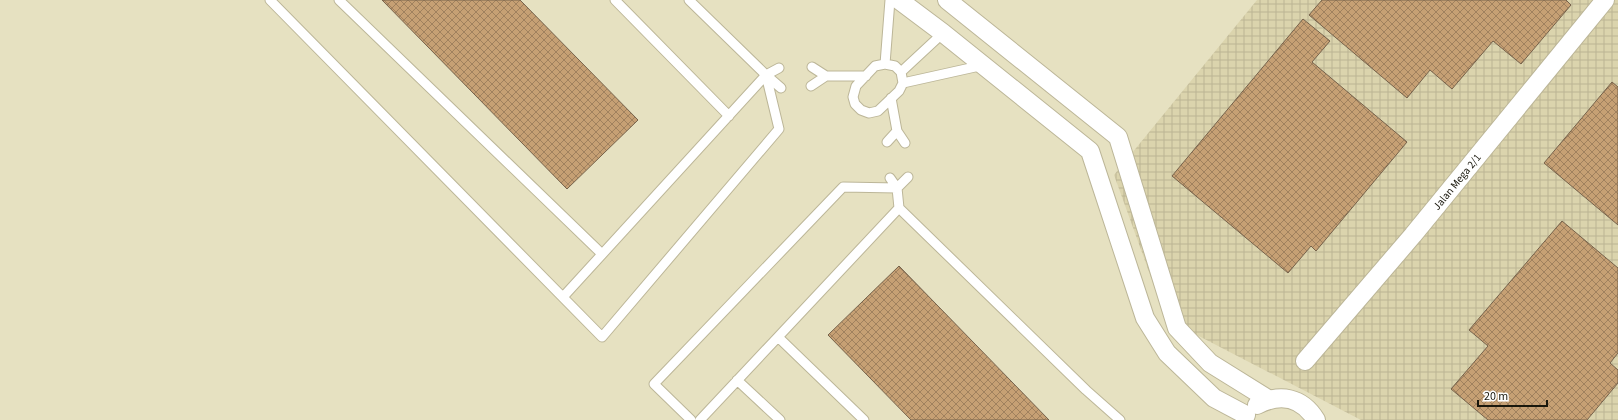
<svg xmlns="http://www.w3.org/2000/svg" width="1618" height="420" viewBox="0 0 1618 420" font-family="'Source Sans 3',sans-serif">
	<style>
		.industrial { fill: url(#industrial-grid) }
		.building { fill: url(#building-cross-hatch); stroke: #76624b }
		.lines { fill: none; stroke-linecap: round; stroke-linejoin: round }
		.lane-casing { stroke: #bcb698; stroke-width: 11 }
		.street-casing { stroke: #bcb698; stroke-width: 20 }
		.lane { stroke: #fff; stroke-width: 9 }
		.street { stroke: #fff; stroke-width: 18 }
		.labels { text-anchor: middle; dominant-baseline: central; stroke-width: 3; stroke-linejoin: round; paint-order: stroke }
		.street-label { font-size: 11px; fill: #19170c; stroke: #fff }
	</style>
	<defs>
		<pattern id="industrial-grid" width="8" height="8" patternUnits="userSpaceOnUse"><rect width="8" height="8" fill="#dbd4ad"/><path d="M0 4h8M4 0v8" fill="none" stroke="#bbb594"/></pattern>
		<pattern id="building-cross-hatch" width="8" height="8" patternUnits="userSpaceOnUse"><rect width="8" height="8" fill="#c6a074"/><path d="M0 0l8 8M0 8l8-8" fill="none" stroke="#a0815e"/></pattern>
	</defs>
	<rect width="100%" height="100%" fill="#e6e1c1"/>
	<path class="industrial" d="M 1257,0 L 1618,0 L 1618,420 L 1361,420 L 1166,319 L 1114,175 Z"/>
	<path class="building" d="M 382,0 L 520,0 L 638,120 L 567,189 Z
		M 1322,0 L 1566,0 L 1571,5 L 1521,64 L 1493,41 L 1452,89 L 1430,70 L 1407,98 L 1309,15 Z
		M 1303,19 L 1330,41 L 1312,62 L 1407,142 L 1316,251 L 1311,246 L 1288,273 L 1172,176 Z
		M 1612,82 L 1618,87 L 1618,225 L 1544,163 Z
		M 1562,221 L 1618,268 L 1618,353 L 1610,363 L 1618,370 L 1618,383 L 1587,420 L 1488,420 L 1451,389 L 1488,346 L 1469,330 Z
		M 899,266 L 1049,420 L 911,420 L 828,335 Z"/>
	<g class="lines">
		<g class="lane-casing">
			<path id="lane" d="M 270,0 L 602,337 L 779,129 L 766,75
				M 339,0 L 602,254
				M 615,0 L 729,116
				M 689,0 L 766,75 L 781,88
				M 885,64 L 895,66 L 901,72 L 903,83 L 899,91 L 878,111 L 869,113 L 861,110 L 855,104 L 853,97 L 856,86 L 875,66 Z
				M 885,64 L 890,0
				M 812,67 L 826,76
				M 901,72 L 943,33
				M 903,83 L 984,65
				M 811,86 L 826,76 L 866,76
				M 891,98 L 897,131 L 905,143
				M 887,142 L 897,131
				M 890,178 L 897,188 L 899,208 L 1086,390 L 1120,420
				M 563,297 L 766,75 L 779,68
				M 737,380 L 780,420
				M 691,420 L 654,384 L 843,187 L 897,188 L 908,177
				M 700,420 L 778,337
				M 864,420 L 778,337 L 899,208"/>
		</g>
		<g class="street-casing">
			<g id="street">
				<path d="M 899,0 L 943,33 L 1090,151 L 1145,318 L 1167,353 L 1214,398 L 1246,415"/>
				<path d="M 947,0 L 1118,137 L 1177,328 L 1210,363 L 1268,399"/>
				<path id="s1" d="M 1305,361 L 1413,235 L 1605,0"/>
				<path d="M 1257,405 C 1280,393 1302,397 1316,420"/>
			</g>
		</g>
		<use href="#lane" class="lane"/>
		<use href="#street" class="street"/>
	</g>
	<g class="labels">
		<g class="street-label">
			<text stroke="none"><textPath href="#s1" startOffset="235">Jalan Mega 2/1</textPath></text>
		</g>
	</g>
	<path d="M1478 400v6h69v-6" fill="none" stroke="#19170c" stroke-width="2"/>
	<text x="1484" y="400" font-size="12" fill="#19170c" stroke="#ffffff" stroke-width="3" paint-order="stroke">20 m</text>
</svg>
